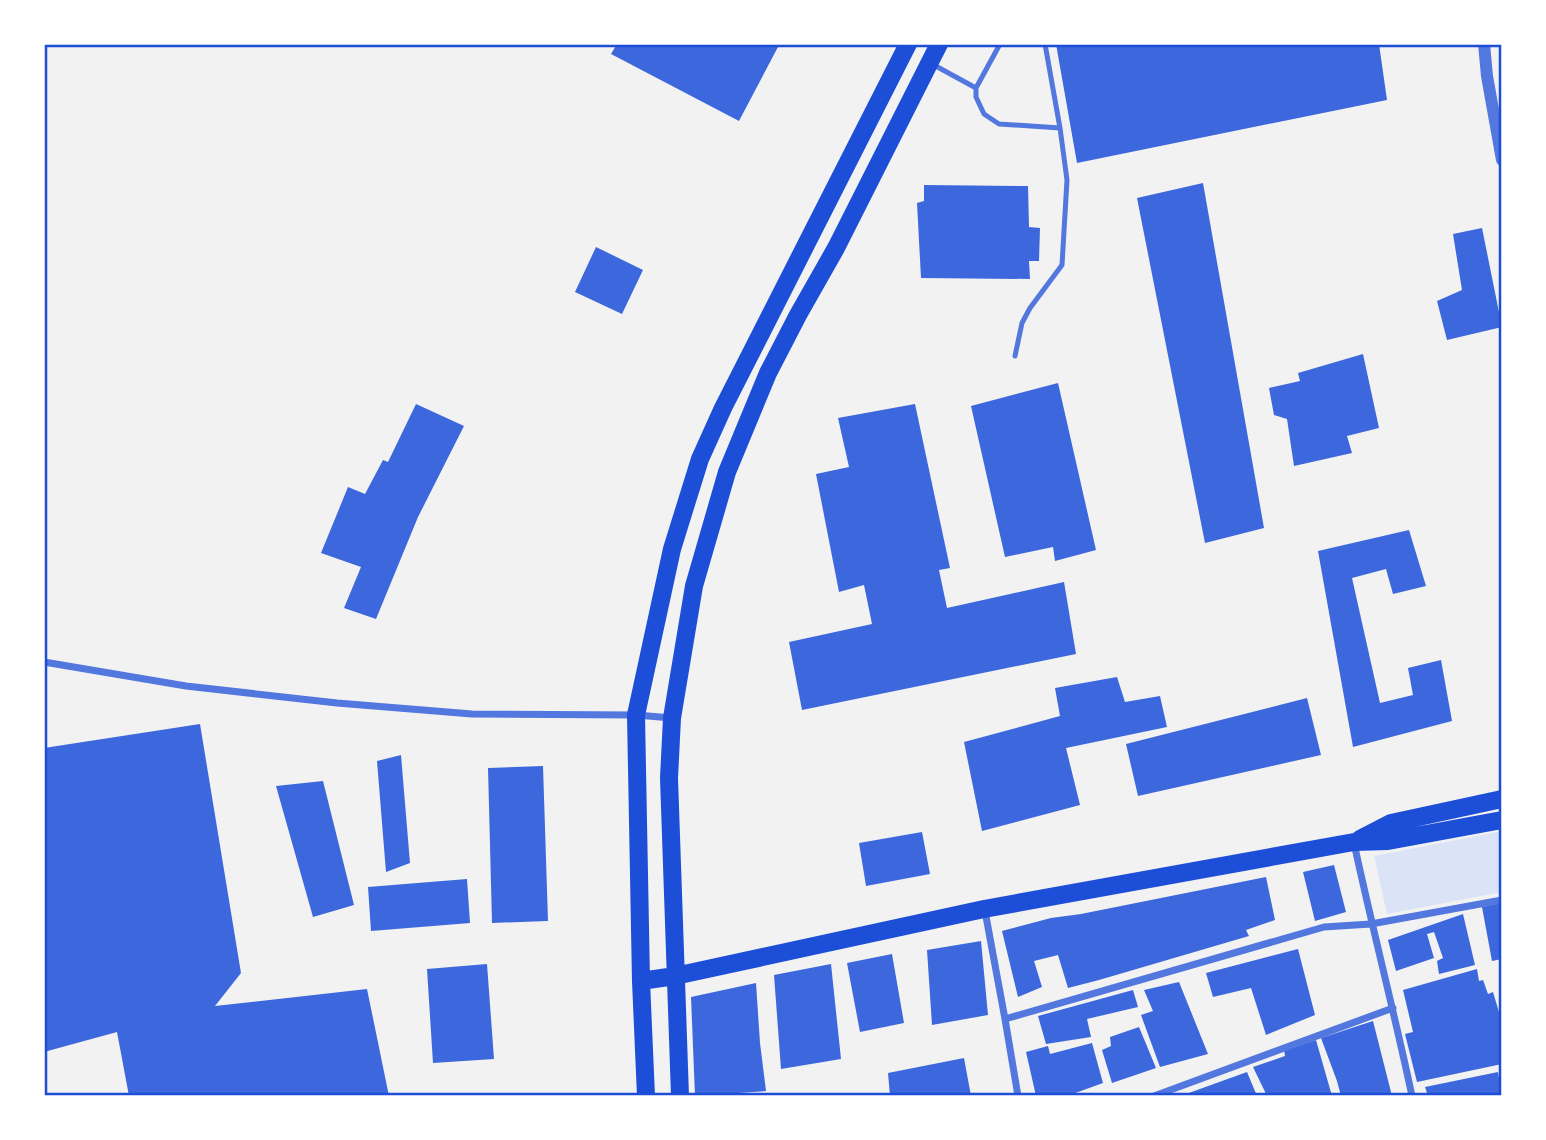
<svg xmlns="http://www.w3.org/2000/svg" width="1546" height="1140" viewBox="0 0 1546 1140" font-family="Lato,sans-serif">
	<style>
		.green { fill: #dbe4f7 }
		.building { fill: #3d67dc }
		.lines { fill: none; stroke-linecap: round; stroke-linejoin: round }
		.service { stroke: #5277de; stroke-width: 5 }
		.minor { stroke: #5277de; stroke-width: 7 }
		.tertiary { stroke: #5277de; stroke-width: 12 }
		.primary { stroke: #1d4ed8; stroke-width: 18 }
		.neatline { fill: none; stroke: #1d4ed8; stroke-width: 2.5 }
	</style>
	<rect width="100%" height="100%" fill="#f2f2f2"/>
	<path class="green" d="M 1502,831 L 1502,892 L 1387,914 L 1374,856 Z"/>
	<path class="building" d="M 617,44 L 777,44 L 779,45 L 739,121 L 611,54 Z
		M 1056,44 L 1379,44 L 1387,100 L 1077,163 Z
		M 1203,183 L 1264,528 L 1205,543 L 1137,198 Z
		M 924,185 L 1028,186 L 1029,227 L 1040,228 L 1039,261 L 1029,261 L 1030,279 L 921,278 L 917,203 L 924,201 Z
		M 1482,228 L 1502,327 L 1447,340 L 1437,301 L 1462,290 L 1453,234 Z
		M 596,247 L 643,270 L 622,314 L 575,292 Z
		M 1363,354 L 1379,428 L 1347,436 L 1352,453 L 1294,466 L 1287,419 L 1274,415 L 1269,388 L 1300,381 L 1298,373 Z
		M 1058,383 L 1096,550 L 1055,561 L 1053,547 L 1005,557 L 971,406 Z
		M 416,404 L 464,426 L 418,517 L 376,619 L 344,608 L 361,567 L 321,553 L 348,487 L 365,494 L 383,460 L 388,462 Z
		M 915,404 L 950,568 L 939,570 L 947,608 L 1064,582 L 1076,654 L 802,710 L 789,642 L 872,624 L 864,585 L 839,592 L 816,474 L 849,467 L 838,418 Z
		M 1409,530 L 1426,586 L 1393,594 L 1386,569 L 1352,578 L 1380,703 L 1413,695 L 1408,668 L 1441,660 L 1452,721 L 1353,747 L 1318,551 Z
		M 1117,677 L 1125,702 L 1160,696 L 1167,727 L 1066,748 L 1080,805 L 982,831 L 964,742 L 1060,716 L 1055,688 Z
		M 1307,698 L 1321,755 L 1138,796 L 1126,744 Z
		M 200,724 L 241,973 L 215,1006 L 367,989 L 389,1096 L 129,1096 L 117,1032 L 44,1052 L 44,748 Z
		M 401,755 L 410,863 L 386,872 L 377,761 Z
		M 543,766 L 548,921 L 492,923 L 488,768 Z
		M 323,781 L 354,905 L 313,917 L 276,786 Z
		M 922,832 L 930,874 L 866,886 L 859,843 Z
		M 1334,865 L 1346,912 L 1315,921 L 1303,872 Z
		M 1266,877 L 1275,920 L 1246,930 L 1249,936 L 1099,980 L 1068,988 L 1058,955 L 1034,961 L 1042,987 L 1018,997 L 1002,931 L 1051,918 L 1081,914 Z
		M 467,879 L 470,923 L 371,931 L 368,887 Z
		M 1502,903 L 1502,959 L 1492,961 L 1482,907 Z
		M 1463,914 L 1475,965 L 1439,974 L 1437,961 L 1443,958 L 1434,932 L 1427,934 L 1434,958 L 1396,971 L 1388,940 Z
		M 981,941 L 988,1015 L 932,1025 L 927,950 Z
		M 1298,949 L 1315,1015 L 1266,1035 L 1251,988 L 1213,997 L 1206,973 Z
		M 892,954 L 904,1023 L 860,1032 L 847,963 Z
		M 487,964 L 494,1059 L 433,1063 L 427,969 Z
		M 831,964 L 841,1059 L 781,1069 L 774,975 Z
		M 1477,969 L 1479,981 L 1483,980 L 1488,994 L 1493,992 L 1499,1012 L 1502,1029 L 1502,1064 L 1417,1082 L 1405,1034 L 1413,1032 L 1403,990 Z
		M 1179,982 L 1208,1054 L 1160,1067 L 1141,1015 L 1153,1011 L 1144,990 Z
		M 756,983 L 760,1043 L 766,1091 L 695,1096 L 691,997 Z
		M 1133,990 L 1138,1007 L 1087,1019 L 1091,1037 L 1046,1044 L 1038,1016 Z
		M 1373,1021 L 1392,1096 L 1341,1096 L 1337,1081 L 1321,1038 Z
		M 1139,1027 L 1156,1068 L 1112,1083 L 1102,1050 L 1111,1046 L 1110,1037 Z
		M 1316,1040 L 1332,1096 L 1267,1096 L 1253,1067 L 1285,1056 L 1284,1050 Z
		M 1092,1043 L 1103,1083 L 1067,1096 L 1036,1096 L 1026,1052 L 1048,1046 L 1050,1054 Z
		M 964,1058 L 971,1096 L 890,1096 L 888,1073 Z
		M 1247,1072 L 1257,1096 L 1187,1096 L 1186,1094 Z
		M 1498,1072 L 1502,1096 L 1428,1096 L 1425,1087 Z"/>
	<g class="lines">
		<path class="service" d="M 1000,44 L 976,88 L 976,97 L 984,114 L 999,124 L 1060,128
			M 932,64 L 976,88
			M 1015,356 L 1022,323 L 1030,308 L 1062,265 L 1067,180 L 1060,128 L 1045,44"/>
		<path class="minor" d="M 44,662 L 186,686 L 337,703 L 472,714 L 636,715 L 672,718
			M 1354,843 C 1372,927 1394,1011 1412,1096
			M 985,911 L 1005,1019 L 1018,1096
			M 1005,1019 L 1324,927 L 1371,924 L 1502,900
			M 1154,1096 L 1393,1008"/>
		<path class="tertiary" d="M 1484,44 L 1487,76 L 1502,160"/>
		<path class="primary" d="M 1360,839 L 1391,823 L 1502,799
			M 641,981 L 675,976 L 984,909 L 1354,842 L 1388,841 L 1502,820
			M 646,1096 L 641,981 L 636,715 L 672,549 L 700,459 L 723,408 L 908,44
			M 680,1096 L 669,778 L 672,718 L 694,586 L 727,472 L 768,373 L 798,315 L 836,248 L 939,44"/>
	</g>
	<rect width="1546" height="1140" fill="none" stroke="#ffffff" stroke-width="91"/>
	<rect x="46" y="46" width="1454" height="1048" class="neatline"/>
</svg>
